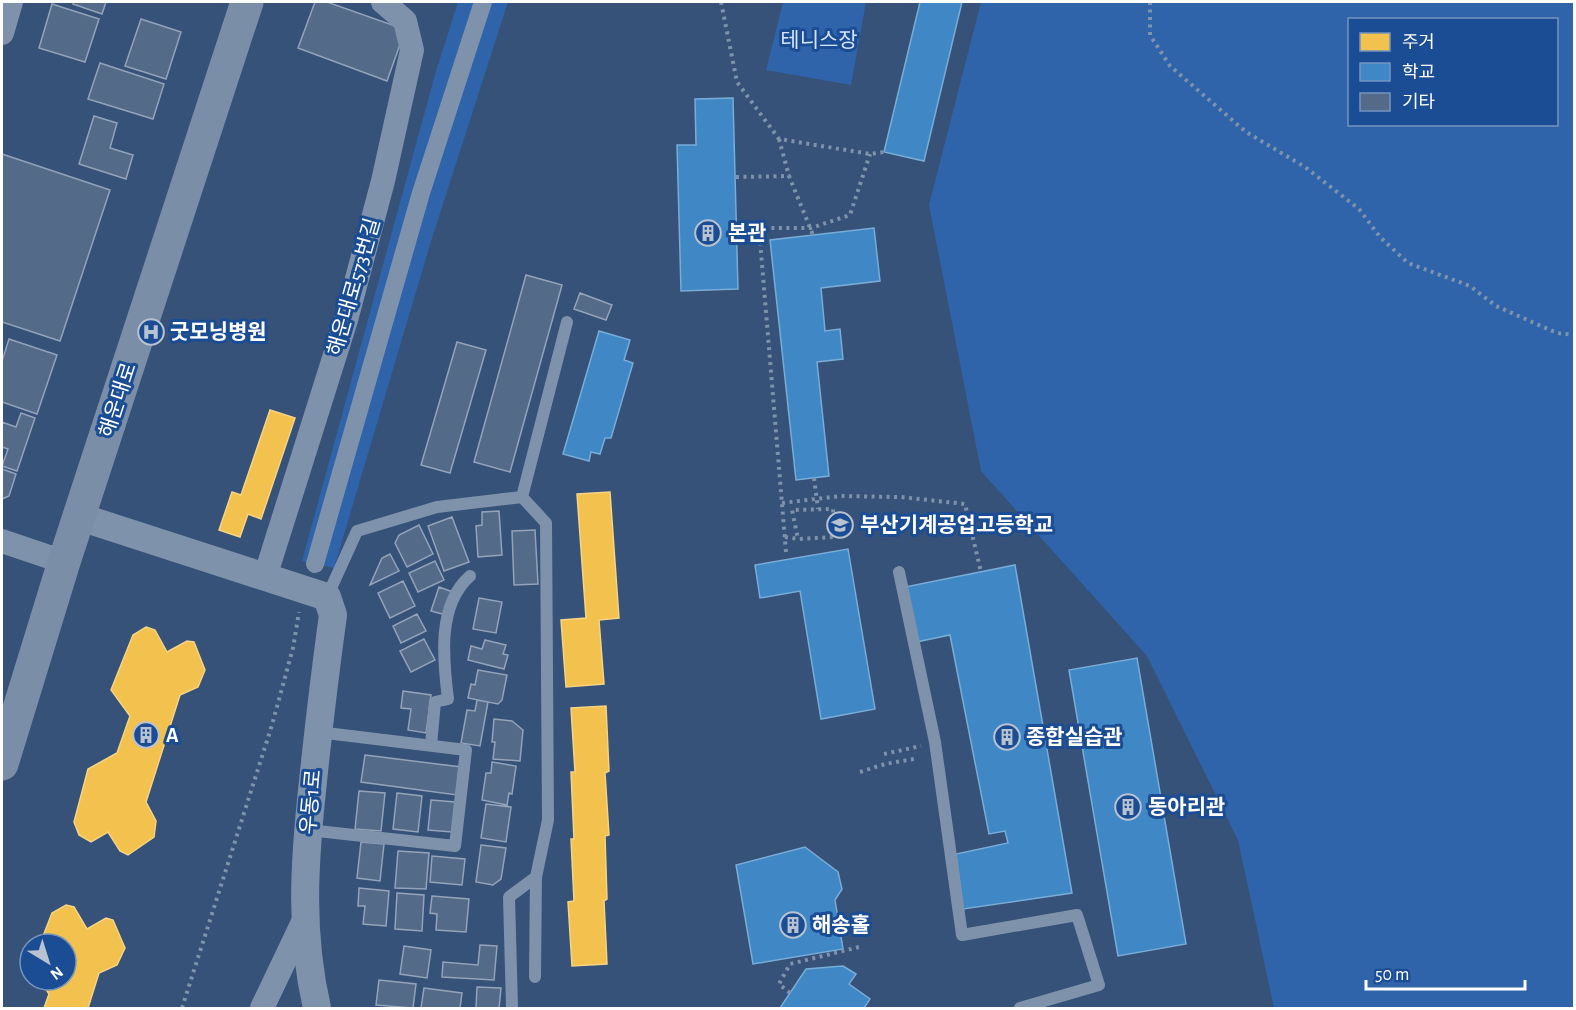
<svg xmlns="http://www.w3.org/2000/svg" width="1576" height="1010" viewBox="0 0 1576 1010" font-family="'Alegreya Sans','Noto Sans KR',sans-serif">
	<style>
		.green { fill: #2f64aa; fill-rule: evenodd }
		.homes { fill: #f2c14e; stroke: #f6d483; stroke-width: 1.5 }
		.schools { fill: #3f88c5; stroke: #79acd6; stroke-width: 1.5 }
		.building { fill: #536a88; stroke: #94a3b9; stroke-width: 1.5 }
		.lines { fill: none; stroke-linecap: round; stroke-linejoin: round }
		.path { stroke: #7f92ab; stroke-width: 4; stroke-dasharray: 3 4.5; stroke-linecap: butt }
		.service { stroke: #7f92ab; stroke-width: 12 }
		.pedestrian { stroke: #7f92ab; stroke-width: 18 }
		.minor { stroke: #7f92ab; stroke-width: 24 }
		.tertiary { stroke: #7f92ab; stroke-width: 28 }
		.secondary { stroke: #7a8ea8; stroke-width: 33 }
		.path-bridge { stroke: #7f92ab; stroke-width: 4; stroke-dasharray: 3 4.5; stroke-linecap: butt }
		.labels { text-anchor: middle; dominant-baseline: central; stroke-width: 6; stroke-linejoin: round; paint-order: stroke }
		.park-label { font-size: 21px; fill: #d3e4fb; stroke: #1b4d94 }
		.poi-label { font-size: 21px; font-weight: bold; fill: #fff; stroke: #1b4d94; text-anchor: start }
		.street-label { font-size: 21px; fill: #fff; stroke: #1b4d94 }
	</style>
	<rect width="100%" height="100%" fill="#365279"/>
	<path class="green" d="M 458,2 L 508,2 L 432,238 L 334,568 L 302,561 L 436,71 Z
		M 783,2 L 866,2 L 851,85 L 766,70 Z
		M 981,2 L 1574,2 L 1574,1008 L 1274,1008 L 1238,840 L 1147,656 L 981,471 L 929,205 ZM 1350,20 L 1556,20 L 1556,124 L 1350,124 Z"/>
	<path class="homes" d="M 270,410 L 295,418 L 261,519 L 248,514 L 240,537 L 219,530 L 232,492 L 241,495 Z
		M 610,492 L 619,618 L 599,620 L 604,684 L 566,687 L 561,620 L 586,618 L 577,494 Z
		M 146,627 L 155,630 L 167,652 L 187,641 L 194,642 L 205,670 L 198,687 L 180,695 L 146,802 L 156,821 L 154,837 L 128,855 L 120,851 L 108,832 L 91,842 L 79,835 L 74,822 L 88,769 L 117,753 L 130,716 L 111,690 L 133,635 Z
		M 606,706 L 609,771 L 605,773 L 609,835 L 605,836 L 607,899 L 604,901 L 607,964 L 572,966 L 568,902 L 574,901 L 571,839 L 574,839 L 571,772 L 575,772 L 571,708 Z
		M 66,905 L 74,907 L 87,929 L 106,918 L 113,920 L 125,948 L 117,965 L 99,973 L 88,1008 L 44,1008 L 49,994 L 40,980 L 66,980 L 66,944 L 40,944 L 52,913 Z"/>
	<path class="schools" d="M 920,2 L 962,2 L 924,161 L 884,152 Z
		M 733,98 L 738,289 L 681,291 L 677,145 L 696,145 L 695,99 Z
		M 874,228 L 880,281 L 821,288 L 825,331 L 840,329 L 843,359 L 817,362 L 829,476 L 796,480 L 770,240 Z
		M 599,331 L 630,340 L 624,360 L 633,363 L 611,438 L 605,438 L 600,454 L 591,452 L 589,461 L 563,454 Z
		M 848,549 L 875,709 L 821,719 L 800,591 L 760,598 L 755,565 Z
		M 1015,565 L 1072,893 L 963,909 L 956,854 L 1008,843 L 1005,831 L 989,834 L 950,635 L 916,642 L 905,587 Z
		M 1137,658 L 1186,944 L 1118,956 L 1069,670 Z
		M 805,847 L 838,872 L 842,889 L 835,900 L 843,949 L 753,964 L 736,865 Z
		M 843,966 L 856,974 L 849,984 L 870,999 L 864,1008 L 780,1008 L 806,969 Z"/>
	<path class="building" d="M 74,2 L 106,2 L 102,14 L 73,4 Z
		M 315,2 L 327,2 L 398,27 L 403,36 L 387,81 L 298,48 Z
		M 52,4 L 99,19 L 85,62 L 39,48 Z
		M 141,19 L 181,32 L 166,79 L 125,66 Z
		M 100,63 L 164,84 L 153,119 L 88,99 Z
		M 94,116 L 117,123 L 110,148 L 133,155 L 126,179 L 79,164 Z
		M 2,154 L 110,190 L 60,341 L 2,322 Z
		M 526,275 L 562,285 L 510,472 L 474,462 Z
		M 580,293 L 612,305 L 606,320 L 574,309 Z
		M 9,339 L 57,355 L 37,414 L 2,402 L 2,361 Z
		M 457,342 L 486,350 L 450,473 L 421,465 Z
		M 21,413 L 35,418 L 17,471 L 2,466 L 8,449 L 2,447 L 2,422 L 16,427 Z
		M 2,469 L 16,474 L 9,496 L 2,499 Z
		M 499,511 L 502,555 L 478,557 L 476,526 L 482,525 L 482,512 Z
		M 452,517 L 469,562 L 444,571 L 428,526 Z
		M 419,525 L 433,554 L 407,567 L 395,543 L 399,535 Z
		M 535,530 L 538,584 L 514,585 L 512,531 Z
		M 390,554 L 399,571 L 370,585 L 382,558 Z
		M 435,561 L 444,580 L 418,592 L 409,573 Z
		M 403,581 L 415,606 L 390,618 L 378,593 Z
		M 439,587 L 453,592 L 446,615 L 431,611 Z
		M 479,598 L 502,602 L 496,633 L 473,629 Z
		M 417,614 L 426,631 L 401,643 L 393,626 Z
		M 424,639 L 435,660 L 411,672 L 400,651 Z
		M 485,640 L 506,645 L 503,654 L 508,655 L 504,669 L 468,660 L 471,646 L 482,649 Z
		M 478,670 L 507,675 L 502,700 L 498,704 L 468,698 L 471,684 L 475,685 Z
		M 403,691 L 431,695 L 426,733 L 408,730 L 411,709 L 401,708 Z
		M 477,700 L 488,702 L 480,746 L 461,743 L 467,710 L 475,711 Z
		M 494,719 L 512,721 L 523,730 L 520,761 L 493,759 L 495,742 L 492,742 Z
		M 365,755 L 461,767 L 457,795 L 361,782 Z
		M 492,762 L 516,766 L 512,794 L 509,793 L 507,805 L 482,800 L 486,773 L 491,773 Z
		M 359,791 L 385,793 L 381,831 L 355,829 Z
		M 397,793 L 422,796 L 418,832 L 393,829 Z
		M 431,800 L 455,802 L 452,832 L 428,830 Z
		M 486,804 L 511,807 L 506,842 L 481,838 Z
		M 361,842 L 384,844 L 380,881 L 357,878 Z
		M 481,845 L 506,848 L 501,879 L 493,885 L 476,882 Z
		M 398,851 L 429,853 L 426,889 L 395,888 Z
		M 432,856 L 465,859 L 462,885 L 430,882 Z
		M 359,888 L 389,891 L 386,926 L 363,924 L 365,906 L 358,906 Z
		M 397,893 L 424,895 L 422,931 L 395,929 Z
		M 432,896 L 469,899 L 466,932 L 436,930 L 437,914 L 430,913 Z
		M 480,945 L 497,946 L 494,980 L 442,977 L 443,962 L 478,965 Z
		M 404,946 L 431,950 L 427,978 L 400,974 Z
		M 379,980 L 416,984 L 413,1008 L 376,1005 Z
		M 477,987 L 501,988 L 499,1008 L 476,1008 Z
		M 424,988 L 462,993 L 460,1008 L 421,1008 Z"/>
	<g class="lines">
		<path class="path" d="M 721,2 L 737,82 L 779,139 L 870,154 L 884,152
			M 1150,2 L 1150,35 L 1170,66 L 1246,132 L 1305,167 L 1359,209 L 1380,237 L 1408,263 L 1470,286 L 1496,306 L 1557,333 L 1574,335
			M 779,139 L 789,176
			M 736,177 L 789,176 L 813,235
			M 782,503 L 841,496 L 901,497 L 965,504 L 981,572
			M 785,537 L 798,539 L 835,537 L 833,509 L 792,510 L 798,539
			M 786,552 L 759,228 L 811,228 L 850,215 L 870,154
			M 884,754 L 921,746
			M 860,772 L 885,764 L 914,759
			M 790,993 L 779,984 L 790,964 L 859,947
			M 182,1008 L 272,725 L 293,648 L 299,612"/>
		<path class="service" d="M 522,497 L 546,523 L 548,820 L 536,877 L 535,977
			M 522,497 L 567,322
			M 899,572 L 935,742 L 962,935 L 1077,915 L 1099,985 L 1020,1008
			M 327,597 L 357,531 L 437,507 L 522,497
			M 431,745 L 435,702 L 448,699 C 443,659 437,605 470,576
			M 308,830 L 455,846 L 466,750 L 318,732
			M 512,1007 L 509,897 L 536,877"/>
		<path class="pedestrian" d="M 315,564 L 421,193 L 483,2"/>
		<path class="minor" d="M 2,33 L 11,2
			M 2,541 L 64,562
			M 265,577 L 346,320 L 383,181 L 412,50 L 405,21 L 383,2
			M 262,1008 L 304,920"/>
		<path class="tertiary" d="M 80,517 L 327,597 L 333,615 C 325,673 318,732 312,791 C 304,866 300,934 317,1008"/>
		<path class="secondary" d="M 2,764 L 64,562 L 247,2"/>
		<path class="path-bridge" d="M 814,478 L 818,509"/>
	</g>
	<defs>
		<g id="building-ring" transform="scale(1.35)"><circle r="9.5" fill="#1b4d94" stroke="#b9c2d0" stroke-width="1.5"/><path d="M-4-6H4V6H1V3H-1V6H-4ZM-2.5-4.3h1.7v1.8h-1.7ZM.8-4.3h1.7v1.8H.8ZM-2.5-1h1.7V.8h-1.7ZM.8-1h1.7V.8H.8Z" fill="#b9c2d0"/></g>
		<g id="hospital-ring" transform="scale(1.35)"><circle r="9.5" fill="#1b4d94" stroke="#b9c2d0" stroke-width="1.5"/><path d="M-5-5h3v3.5h4V-5h3V5h-3V1.5h-4V5h-3Z" fill="#b9c2d0"/></g>
		<g id="school-ring" transform="scale(1.35)"><circle r="9.5" fill="#1b4d94" stroke="#b9c2d0" stroke-width="1.5"/><path d="M0-5L7-2L0 1L-7-2ZM-4 1L0 2.5L4 1V4Q0 6-4 4Z" fill="#b9c2d0"/></g>
	</defs>
	<g fill-rule="evenodd">
		<use href="#building-ring" x="708" y="233"/>
		<use href="#hospital-ring" x="151" y="332"/>
		<use href="#school-ring" x="840" y="525"/>
		<use href="#building-ring" x="146" y="735"/>
		<use href="#building-ring" x="1007" y="737"/>
		<use href="#building-ring" x="1128" y="807"/>
		<use href="#building-ring" x="793" y="925"/>
	</g>
	<g class="labels">
		<g class="park-label">
			<text x="819" y="40">테니스장</text>
		</g>
		<g class="poi-label">
			<text x="728" y="233">본관</text>
			<text x="170" y="332">굿모닝병원</text>
			<text x="860" y="525">부산기계공업고등학교</text>
			<text x="166" y="735">A</text>
			<text x="1026" y="737">종합실습관</text>
			<text x="1148" y="807">동아리관</text>
			<text x="812" y="925">해송홀</text>
		</g>
		<g class="street-label">
			<text transform="translate(354 287) rotate(-74)">해운대로573번길</text>
			<text transform="translate(118 400) rotate(-72)">해운대로</text>
			<text transform="translate(311 802) rotate(-85)">우동1로</text>
		</g>
	</g>
	<rect width="1576" height="1010" fill="none" stroke="#ffffff" stroke-width="6"/>
	<rect x="1348" y="18" width="210" height="108" fill="#1b4d94" stroke="#7694bf" stroke-width="1.5"/>
	<rect x="1360" y="33" width="30" height="18" fill="#f2c14e" stroke="#7694bf" stroke-width="1.5"/>
	<text x="1402" y="48" font-size="18" fill="#ffffff">주거</text>
	<rect x="1360" y="63" width="30" height="18" fill="#3f88c5" stroke="#7694bf" stroke-width="1.5"/>
	<text x="1402" y="78" font-size="18" fill="#ffffff">학교</text>
	<rect x="1360" y="93" width="30" height="18" fill="#536a88" stroke="#7694bf" stroke-width="1.5"/>
	<text x="1402" y="108" font-size="18" fill="#ffffff">기타</text>
	<g transform="translate(48 962) rotate(142)"><circle r="28" fill="#1b4d94" stroke="#7694bf" stroke-width="1.5"/>
	<path d="M0-4.5L10 22L0 15L-10 22Z" fill="#b9c2d0"/>
	<text y="-9" font-size="16" font-weight="bold" text-anchor="middle" fill="#ffffff">N</text>
	</g>
	<path d="M1366 980v9h159v-9" fill="none" stroke="#ffffff" stroke-width="3"/>
	<text x="1375" y="980" font-size="18" fill="#ffffff" stroke="#1b4d94" stroke-width="4.5" paint-order="stroke">50 m</text>
</svg>
